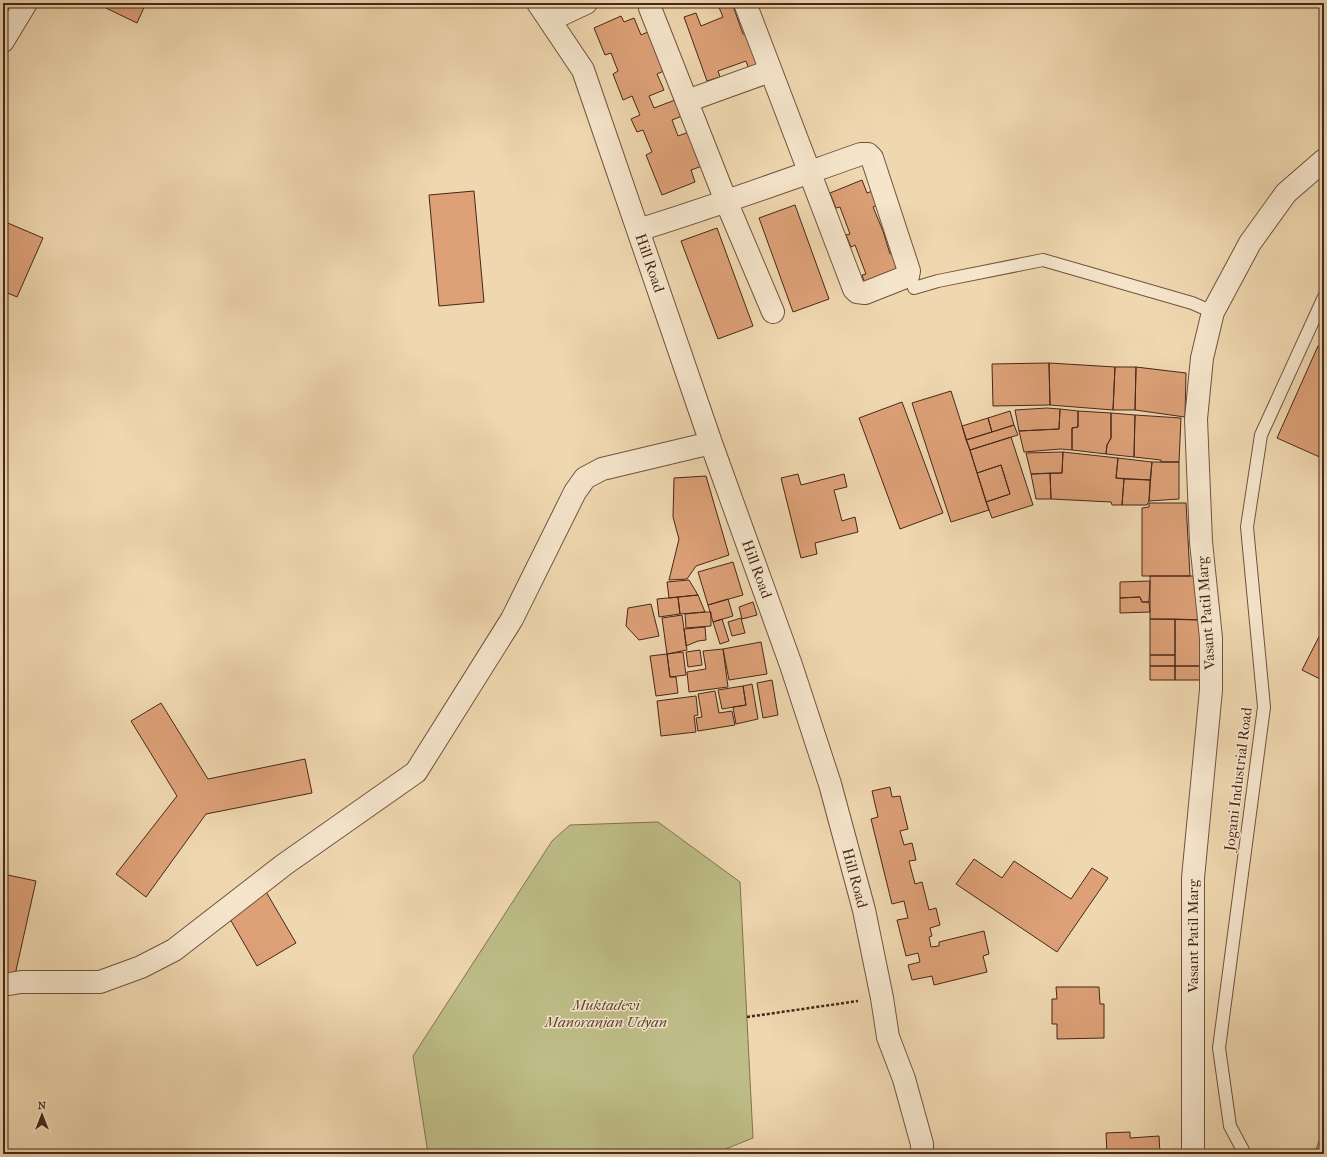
<svg xmlns="http://www.w3.org/2000/svg" width="1327" height="1157" viewBox="0 0 1327 1157" font-family="'IM FELL French Canon',serif">
	<style>
		.green { fill: #bebd87; stroke: #827250 }
		.building { fill: #dda077; stroke: #47271a }
		.lines { fill: none; stroke-linecap: round; stroke-linejoin: round }
		.service-casing { stroke: #71533f; stroke-width: 14 }
		.minor-casing { stroke: #71533f; stroke-width: 24 }
		.path { stroke: #47271a; stroke-width: 2.5; stroke-dasharray: 3 2; stroke-linecap: butt }
		.service { stroke: #f5e5cb; stroke-width: 12 }
		.minor { stroke: #f5e5cb; stroke-width: 22 }
		.labels { text-anchor: middle; dominant-baseline: central; stroke-width: 3; stroke-linejoin: round; paint-order: stroke }
		.street-label { font-size: 15px; fill: #47271a; stroke: #f5e5cb }
		.park-label { font-size: 15px; font-style: italic; fill: #5f4530; stroke: #f5e5cb }
	</style>
	<rect width="100%" height="100%" fill="#efd7af"/>
	<filter id="stains"><feTurbulence type="fractalNoise" baseFrequency=".005" numOctaves="4"/><feColorMatrix values="0 0 0 0 .2 0 0 0 0 .09 0 0 0 0 .02 0 0 0 .5 -.17"/></filter>
	<radialGradient id="worn" r=".72"><stop offset=".6" stop-color="#630" stop-opacity="0"/><stop offset="1" stop-color="#630" stop-opacity=".3"/></radialGradient>
	<path class="green" d="M 658,822 L 740,882 L 753,1138 L 713,1154 L 428,1154 L 413,1056 L 552,841 L 570,825 Z
		M 1324,1129 L 1324,1154 L 1314,1154 Z"/>
	<path class="building" d="M 108,3 L 146,3 L 137,23 L 106,8 Z
		M 722,3 L 732,3 L 743,34 L 748,33 L 761,68 L 750,72 L 746,61 L 718,71 L 720,77 L 707,81 L 684,17 L 696,13 L 701,26 L 723,17 L 718,5 Z
		M 621,16 L 624,22 L 634,18 L 641,35 L 650,31 L 666,70 L 657,74 L 664,90 L 649,96 L 654,108 L 675,100 L 682,116 L 672,120 L 678,136 L 689,132 L 702,166 L 691,170 L 695,182 L 662,195 L 646,155 L 652,152 L 643,130 L 637,132 L 631,119 L 640,115 L 632,96 L 623,100 L 613,74 L 618,71 L 611,53 L 605,55 L 594,28 Z
		M 862,180 L 867,193 L 875,190 L 880,204 L 873,207 L 883,231 L 890,254 L 899,250 L 904,262 L 895,265 L 900,277 L 867,289 L 862,275 L 866,274 L 855,245 L 851,247 L 846,235 L 850,234 L 840,207 L 836,208 L 830,193 Z
		M 474,191 L 484,302 L 439,306 L 429,195 Z
		M 795,205 L 829,299 L 793,312 L 759,218 Z
		M 3,221 L 43,238 L 17,297 L 3,291 Z
		M 717,228 L 753,326 L 718,339 L 681,241 Z
		M 1318,346 L 1324,348 L 1324,459 L 1277,438 Z
		M 1049,363 L 1115,367 L 1113,410 L 1050,405 Z
		M 1049,363 L 1050,405 L 993,406 L 992,364 Z
		M 1115,367 L 1136,367 L 1135,410 L 1113,410 Z
		M 1136,367 L 1186,373 L 1185,417 L 1135,410 Z
		M 951,391 L 989,510 L 951,522 L 912,403 Z
		M 902,402 L 943,513 L 900,529 L 859,418 Z
		M 1047,408 L 1060,409 L 1059,429 L 1019,431 L 1015,410 Z
		M 1060,409 L 1078,411 L 1078,427 L 1072,428 L 1072,450 L 1061,449 L 1024,452 L 1019,431 L 1059,429 Z
		M 1010,411 L 1014,425 L 992,432 L 988,418 Z
		M 1078,411 L 1111,413 L 1111,438 L 1107,445 L 1106,454 L 1072,450 L 1072,428 L 1078,427 Z
		M 1111,413 L 1135,415 L 1134,457 L 1106,454 L 1107,445 L 1111,438 Z
		M 1135,415 L 1181,418 L 1179,462 L 1161,462 L 1161,460 L 1134,457 Z
		M 988,418 L 992,432 L 966,440 L 962,426 Z
		M 1014,425 L 1018,435 L 970,450 L 966,440 Z
		M 1011,437 L 1033,505 L 992,518 L 986,502 L 1010,494 L 1001,465 L 977,473 L 970,450 Z
		M 1063,452 L 1062,473 L 1031,474 L 1026,453 Z
		M 1063,452 L 1118,458 L 1116,478 L 1124,479 L 1122,505 L 1112,505 L 1111,502 L 1051,499 L 1050,473 L 1062,473 Z
		M 1118,458 L 1152,462 L 1150,480 L 1116,478 Z
		M 1152,462 L 1179,462 L 1179,499 L 1149,501 Z
		M 1001,465 L 1010,494 L 986,502 L 977,473 Z
		M 1050,473 L 1051,499 L 1036,499 L 1031,474 Z
		M 798,474 L 801,485 L 844,474 L 847,487 L 834,490 L 842,521 L 855,517 L 858,532 L 815,543 L 817,554 L 801,558 L 781,478 Z
		M 706,476 L 729,555 L 696,566 L 687,579 L 669,580 L 679,539 L 673,517 L 674,478 Z
		M 1124,479 L 1150,480 L 1149,501 L 1147,505 L 1122,505 Z
		M 1149,503 L 1186,503 L 1190,576 L 1142,576 L 1142,508 L 1149,507 Z
		M 733,562 L 743,595 L 708,605 L 698,572 Z
		M 1150,576 L 1196,576 L 1203,620 L 1150,619 Z
		M 689,580 L 698,595 L 669,598 L 667,582 Z
		M 1150,581 L 1149,602 L 1142,602 L 1140,597 L 1120,598 L 1120,582 Z
		M 698,595 L 705,612 L 680,614 L 678,597 Z
		M 678,597 L 680,614 L 659,617 L 657,599 Z
		M 1140,597 L 1142,602 L 1149,602 L 1150,612 L 1120,613 L 1120,598 Z
		M 728,599 L 733,616 L 713,622 L 708,605 Z
		M 753,602 L 757,615 L 742,619 L 739,607 Z
		M 651,604 L 659,636 L 639,640 L 626,626 L 628,608 Z
		M 705,612 L 711,612 L 711,626 L 686,628 L 685,614 Z
		M 682,615 L 687,650 L 667,654 L 662,618 Z
		M 741,618 L 745,633 L 732,636 L 728,622 Z
		M 722,619 L 729,641 L 720,644 L 713,622 Z
		M 1150,619 L 1175,619 L 1175,655 L 1150,655 Z
		M 1175,619 L 1203,620 L 1203,666 L 1175,666 Z
		M 705,627 L 706,640 L 698,641 L 686,646 L 684,629 Z
		M 1324,627 L 1324,681 L 1302,670 Z
		M 761,642 L 767,674 L 729,680 L 723,649 Z
		M 723,649 L 728,687 L 689,692 L 687,672 L 706,669 L 703,651 Z
		M 700,650 L 702,665 L 688,667 L 686,652 Z
		M 683,652 L 686,675 L 670,677 L 667,654 Z
		M 667,654 L 670,677 L 676,677 L 678,693 L 656,696 L 650,656 Z
		M 1150,655 L 1175,655 L 1175,666 L 1150,666 Z
		M 1150,666 L 1175,666 L 1175,680 L 1150,680 Z
		M 1175,666 L 1203,666 L 1203,680 L 1175,680 Z
		M 772,680 L 778,715 L 763,718 L 757,683 Z
		M 752,684 L 758,719 L 736,724 L 733,707 L 746,705 L 743,686 Z
		M 743,686 L 746,705 L 722,709 L 718,690 Z
		M 715,691 L 719,713 L 732,711 L 735,725 L 698,731 L 696,718 L 702,717 L 698,694 Z
		M 696,696 L 698,715 L 694,716 L 696,732 L 661,736 L 657,701 Z
		M 161,703 L 208,779 L 305,759 L 312,793 L 206,814 L 146,897 L 116,874 L 177,796 L 131,721 Z
		M 890,787 L 892,797 L 900,796 L 908,829 L 900,831 L 904,845 L 912,843 L 916,860 L 909,861 L 915,884 L 922,882 L 929,910 L 936,908 L 940,925 L 930,928 L 932,936 L 929,937 L 931,947 L 939,946 L 939,942 L 984,931 L 989,954 L 983,956 L 987,972 L 934,985 L 932,976 L 912,980 L 908,965 L 920,962 L 918,953 L 906,956 L 897,920 L 908,918 L 904,901 L 892,904 L 871,819 L 878,817 L 872,791 Z
		M 974,859 L 1002,878 L 1014,861 L 1071,899 L 1092,868 L 1108,878 L 1057,952 L 956,884 Z
		M 3,874 L 36,881 L 15,975 L 3,972 Z
		M 265,890 L 296,943 L 257,966 L 226,912 Z
		M 1056,987 L 1099,987 L 1100,1004 L 1104,1004 L 1104,1038 L 1057,1039 L 1057,1024 L 1052,1024 L 1052,999 L 1057,999 Z
		M 1130,1132 L 1130,1138 L 1159,1136 L 1160,1154 L 1126,1154 L 1126,1151 L 1114,1152 L 1114,1154 L 1107,1154 L 1106,1133 Z"/>
	<g class="lines">
		<g class="service-casing">
			<path id="service" d="M 914,288 L 938,281 L 1043,260 L 1192,303 L 1213,312
				M 1245,1154 L 1230,1126 L 1219,1048 L 1264,707 L 1247,527 L 1261,435 L 1324,297"/>
		</g>
		<g class="minor-casing">
			<path id="minor" d="M 538,3 L 583,70 L 711,443 L 791,665 L 830,784 L 864,910 L 882,998 L 888,1037 L 904,1079 L 922,1144 L 922,1154
				M 650,3 L 650,8 L 726,201 L 773,312
				M 550,20 L 586,3
				M 3,41 L 26,3
				M 687,101 L 770,71
				M 638,230 C 713,207 787,180 861,154 L 868,154 L 872,158 L 909,271 L 908,276 L 865,293 L 857,292 L 854,289 L 745,3
				M 3,985 L 21,982 L 100,982 L 141,967 L 174,950 L 285,864 L 416,772 L 512,619 L 575,492 L 585,478 L 602,469 L 711,443
				M 1193,1154 L 1193,878 L 1211,690 L 1211,638 L 1201,542 L 1196,419 L 1202,358 L 1213,312 L 1250,243 L 1286,193 L 1324,160"/>
		</g>
		<path class="path" d="M 747,1017 L 858,1001"/>
		<use href="#service" class="service"/>
		<use href="#minor" class="minor"/>
	</g>
	<g class="labels">
		<g class="street-label">
			<text transform="translate(650 263) rotate(71)">Hill Road</text>
			<text transform="translate(757 569) rotate(70)">Hill Road</text>
			<text transform="translate(1206 613) rotate(-94)">Vasant Patil Marg</text>
			<text transform="translate(1238 779) rotate(-83)">Jogani Industrial Road</text>
			<text transform="translate(855 878) rotate(75)">Hill Road</text>
			<text transform="translate(1193 936) rotate(-90)">Vasant Patil Marg</text>
		</g>
		<g class="park-label">
			<text x="606" y="1005">Muktadevi<tspan x="606" dy="17">Manoranjan Udyan</tspan></text>
		</g>
	</g>
	<rect width="1327" height="1157" fill="none" stroke="#efd7af" stroke-width="16"/>
	<rect x="4" y="4" width="1319" height="1149" fill="none" stroke="#47271a" stroke-width="2"/>
	<rect x="8" y="8" width="1311" height="1141" fill="none" stroke="#47271a"/>
	<g transform="translate(42 1115)" stroke="#f5e5cb" stroke-width="3" paint-order="stroke">
	<path d="M0-3L7 15L0 10L-7 15Z" fill="#47271a"/>
	<text y="-6" font-size="11" font-weight="bold" text-anchor="middle" fill="#47271a">N</text>
	</g>
	<rect width="100%" height="100%" filter="url(#stains)"/>
	<rect width="100%" height="100%" fill="url(#worn)"/>
</svg>
